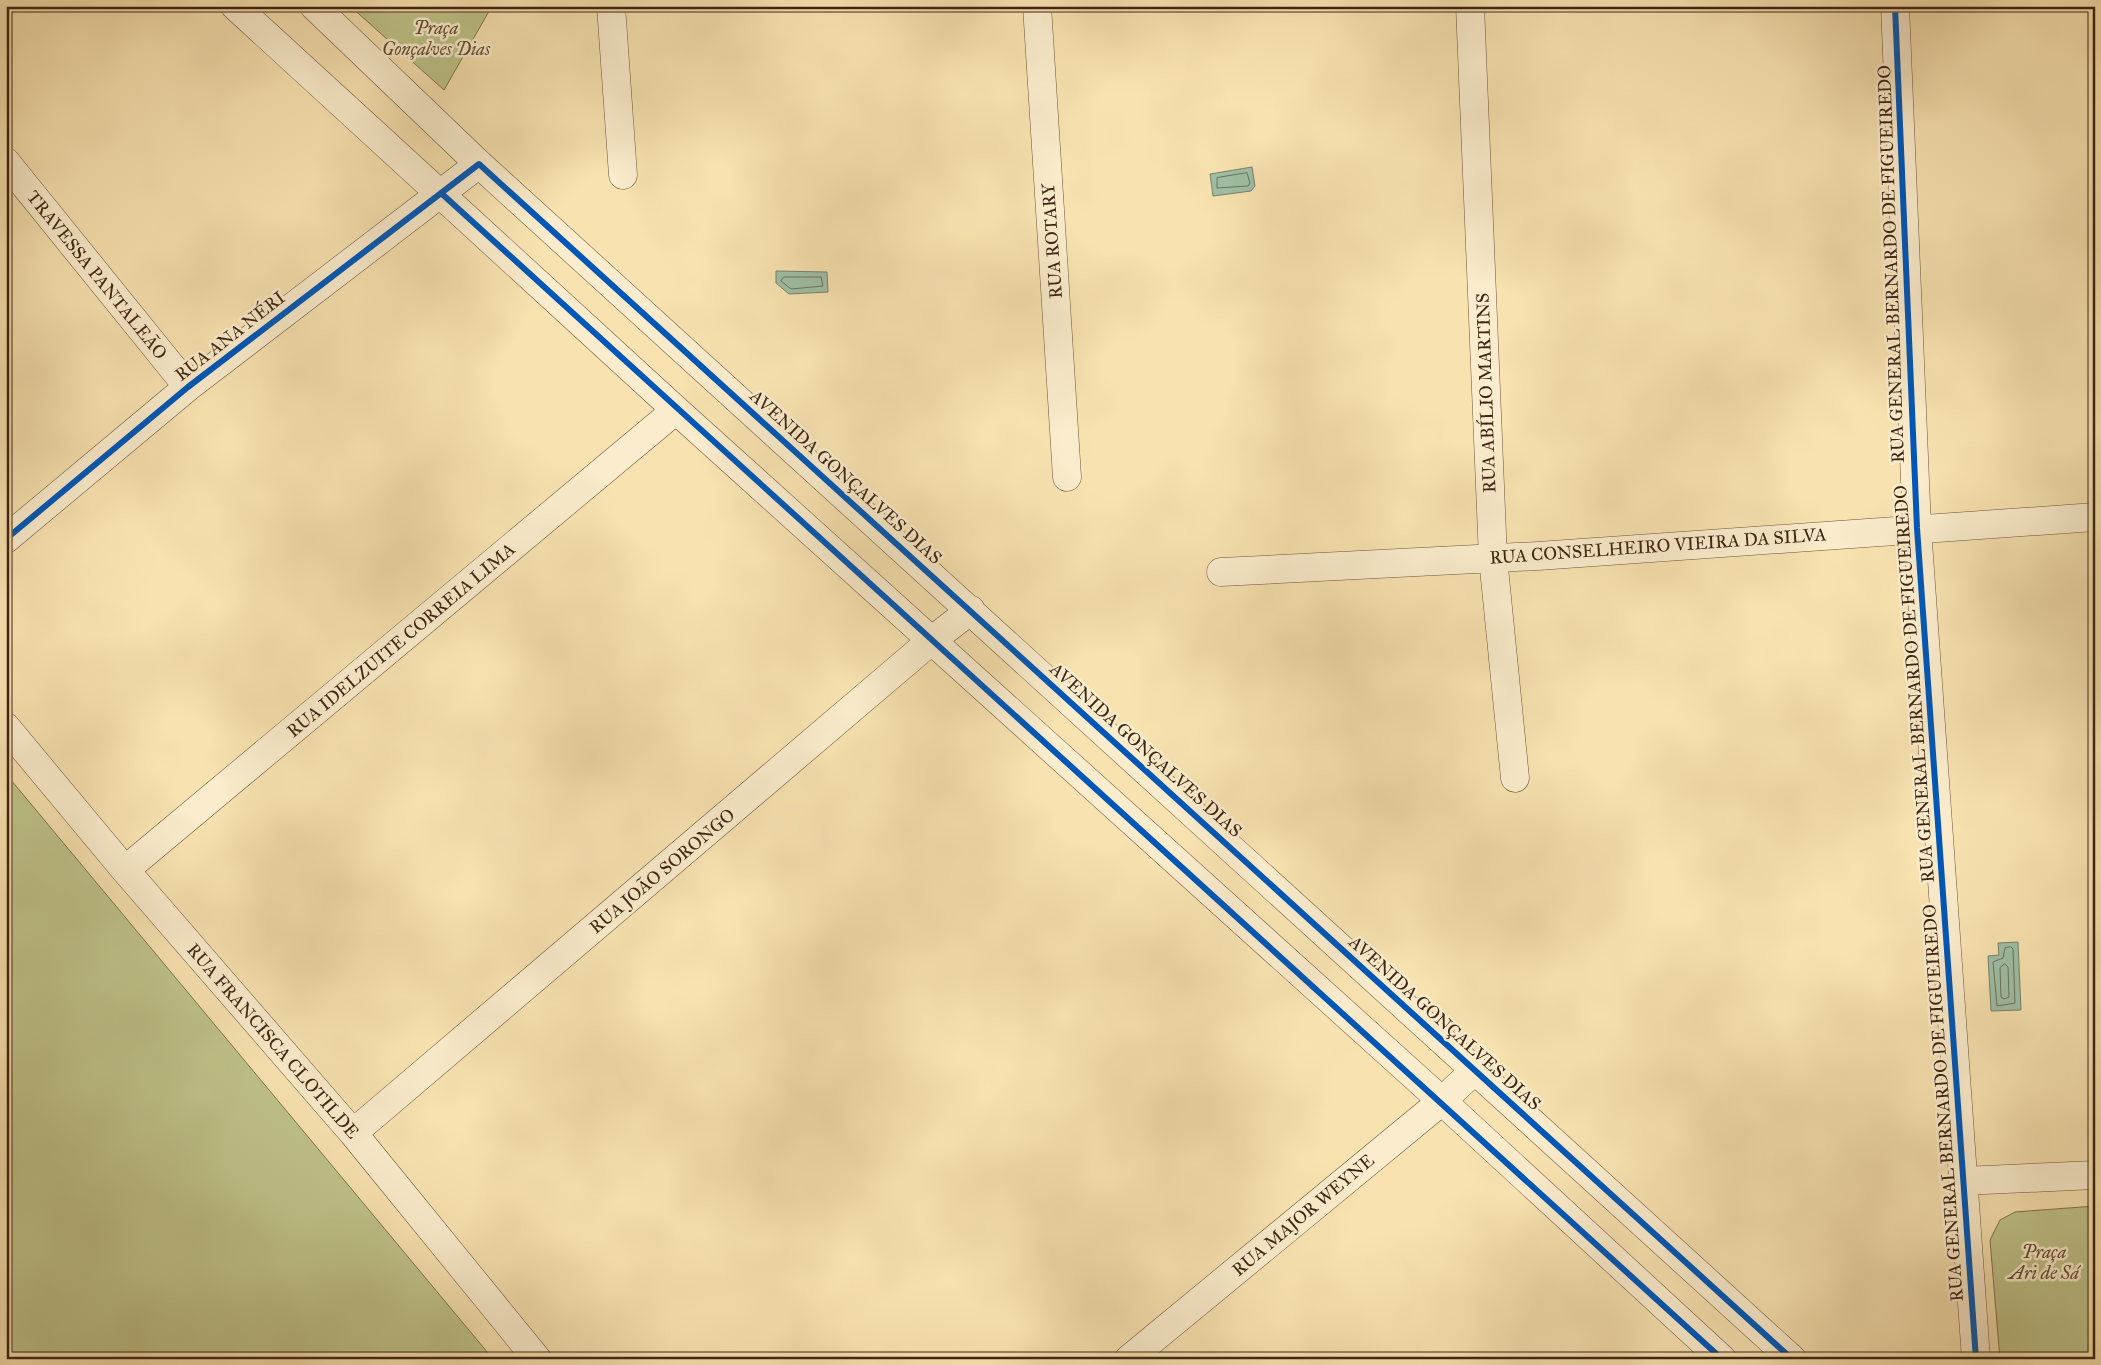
<svg xmlns="http://www.w3.org/2000/svg" width="2101" height="1365" viewBox="0 0 2101 1365" font-family="'IM FELL Great Primer',serif">
	<style>
		.green { fill: #bfc38a; stroke: #7e744f }
		.water { fill: #9ebfa6; stroke: #78816c }
		.lines { fill: none; stroke-linecap: round; stroke-linejoin: round }
		.shore { stroke: #6e725d; stroke-width: 1 }
		.minor-casing { stroke: #6c543b; stroke-width: 29 }
		.minor { stroke: #faeccc; stroke-width: 28 }
		.cycleway-casing { stroke: #faeccc; stroke-width: 9 }
		.cycleway { stroke: #0057b8; stroke-width: 6 }
		.labels { text-anchor: middle; dominant-baseline: central; stroke-width: 5; stroke-linejoin: round; paint-order: stroke }
		.park-label { font-size: 18px; font-style: italic; fill: #5e4c32; stroke: #faeccc }
		.street-label { font-size: 18px; fill: #3e2514; stroke: #faeccc }
	</style>
	<rect width="100%" height="100%" fill="#f7e2b0"/>
	<filter id="stains"><feTurbulence type="fractalNoise" baseFrequency=".004" numOctaves="4"/><feColorMatrix values="0 0 0 0 .2 0 0 0 0 .09 0 0 0 0 .02 0 0 0 .5 -.17"/></filter>
	<radialGradient id="worn" r=".72"><stop offset=".6" stop-color="#630" stop-opacity="0"/><stop offset="1" stop-color="#630" stop-opacity=".3"/></radialGradient>
	<path class="green" d="M 350,6 L 492,6 L 444,90 Z
		M 6,774 L 493,1359 L 6,1359 Z
		M 2095,1206 L 2095,1359 L 2000,1359 L 1990,1240 L 2000,1220 L 2015,1212 Z"/>
	<path class="water" d="M 1252,167 L 1255,186 L 1251,191 L 1213,196 L 1210,174 Z
		M 776,271 L 827,272 L 828,292 L 789,294 L 776,283 Z
		M 2018,942 L 2021,1010 L 1991,1011 L 1988,956 L 1999,955 L 1998,943 Z"/>
	<g class="lines">
		<path class="shore" d="M 1247,173 L 1250,183 L 1248,186 L 1217,188 L 1217,178 Z
			M 784,277 L 821,277 L 823,286 L 791,289 L 781,281 Z
			M 2011,947 L 2013,949 L 2015,1003 L 1997,1006 L 1993,962 L 2003,958 L 2005,948 Z
			M 2005,964 L 2008,967 L 2009,997 L 2004,999 L 2001,997 L 2000,968 Z"/>
		<g class="minor-casing">
			<path id="minor" d="M 235,6 L 676,410 L 1442,1101 L 1722,1359
				M 314,6 L 479,164 L 1792,1359
				M 611,6 L 623,175
				M 1037,6 L 1067,477
				M 1470,6 L 1493,558 L 1515,778
				M 1895,6 L 1917,528 L 1976,1359
				M 6,162 L 188,387
				M 6,539 L 188,387 L 479,164
				M 1221,572 L 1538,556 L 2095,517
				M 6,727 L 125,870 L 353,1133 L 537,1359
				M 125,870 L 676,410
				M 353,1133 L 931,641 L 971,610
				M 1963,1181 L 2095,1175
				M 1129,1359 L 1442,1101 L 1475,1070"/>
		</g>
		<use href="#minor" class="minor"/>
		<g class="cycleway-casing">
			<path id="cycleway" d="M 1895,6 L 1917,528 L 1976,1359
				M 441,193 C 866,584 1297,968 1722,1359
				M 6,539 L 188,387 L 479,164 L 1792,1359"/>
		</g>
		<use href="#cycleway" class="cycleway"/>
	</g>
	<g class="labels">
		<g class="park-label">
			<text x="436" y="28">Praça<tspan x="436" dy="21">Gonçalves Dias</tspan></text>
			<text x="2044" y="1252">Praça<tspan x="2044" dy="21">Ari de Sá</tspan></text>
		</g>
		<g class="street-label">
			<text transform="translate(1052 241) rotate(-94)">RUA ROTARY</text>
			<text transform="translate(1891 264) rotate(-92)">RUA GENERAL BERNARDO DE FIGUEIREDO</text>
			<text transform="translate(97 275) rotate(51)">TRAVESSA PANTALEÃO</text>
			<text transform="translate(230 336) rotate(-38)">RUA ANA NÉRI</text>
			<text transform="translate(1486 393) rotate(-92)">RUA ABÍLIO MARTINS</text>
			<text transform="translate(846 477) rotate(42)">AVENIDA GONÇALVES DIAS</text>
			<text transform="translate(1658 546) rotate(-4)">RUA CONSELHEIRO VIEIRA DA SILVA</text>
			<text transform="translate(401 640) rotate(-40)">RUA IDELZUITE CORREIA LIMA</text>
			<text transform="translate(1914 684) rotate(-94)">RUA GENERAL BERNARDO DE FIGUEIREDO</text>
			<text transform="translate(1146 750) rotate(42)">AVENIDA GONÇALVES DIAS</text>
			<text transform="translate(662 871) rotate(-40)">RUA JOÃO SORONGO</text>
			<text transform="translate(1445 1023) rotate(42)">AVENIDA GONÇALVES DIAS</text>
			<text transform="translate(273 1041) rotate(49)">RUA FRANCISCA CLOTILDE</text>
			<text transform="translate(1943 1103) rotate(-94)">RUA GENERAL BERNARDO DE FIGUEIREDO</text>
			<text transform="translate(1303 1215) rotate(-40)">RUA MAJOR WEYNE</text>
		</g>
	</g>
	<rect width="2101" height="1365" fill="none" stroke="#f7e2b0" stroke-width="25"/>
	<rect x="8" y="8" width="2086" height="1350" fill="none" stroke="#3e2514" stroke-width="2.5"/>
	<rect x="12" y="12" width="2076" height="1340" fill="none" stroke="#3e2514"/>
	<rect width="100%" height="100%" filter="url(#stains)"/>
	<rect width="100%" height="100%" fill="url(#worn)"/>
</svg>
